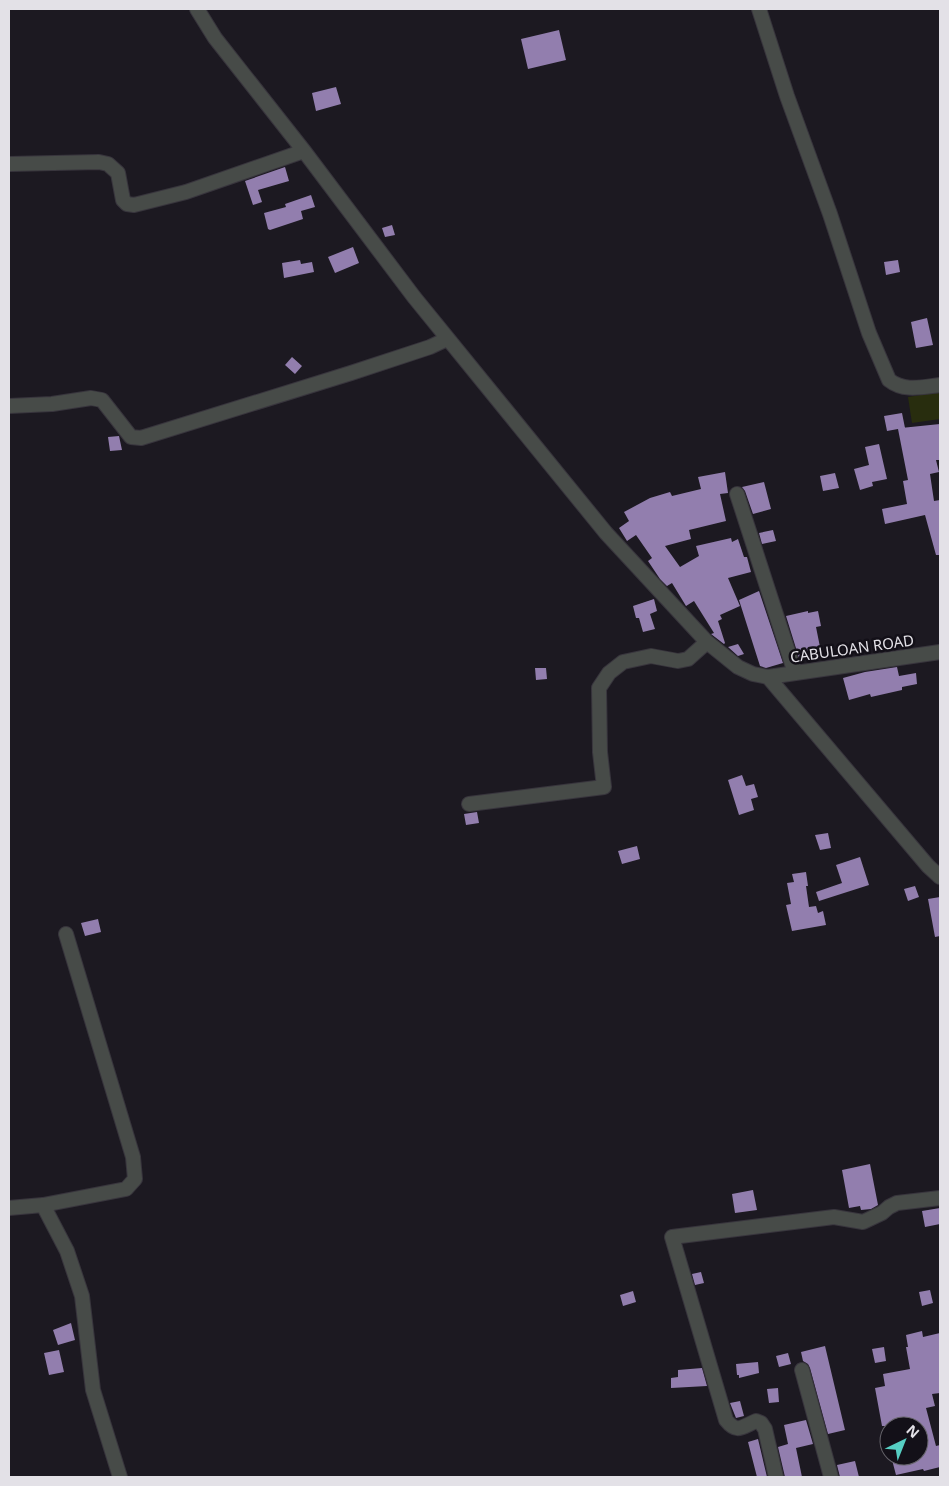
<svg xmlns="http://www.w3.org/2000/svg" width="949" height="1486" viewBox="0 0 949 1486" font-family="'Noto Sans',sans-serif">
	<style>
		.pitch { fill: #282d0e }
		.building { fill: #927eae }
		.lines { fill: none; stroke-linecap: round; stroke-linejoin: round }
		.street-casing { stroke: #38353d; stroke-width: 16 }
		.street { stroke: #474b48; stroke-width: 14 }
		.labels { text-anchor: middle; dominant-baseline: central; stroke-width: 5; stroke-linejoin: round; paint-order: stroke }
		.street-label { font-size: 15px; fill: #e3e1e7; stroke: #131018 }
	</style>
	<rect width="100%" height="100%" fill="#1c1921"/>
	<path class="pitch" d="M 940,392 L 940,419 L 912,423 L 908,397 Z"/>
	<path class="building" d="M 559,30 L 566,60 L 528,69 L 521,39 Z
		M 336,87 L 341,104 L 316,111 L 312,93 Z
		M 285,167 L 289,181 L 258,190 L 262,202 L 253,205 L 245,181 Z
		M 311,195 L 315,207 L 301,211 L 303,219 L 270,230 L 268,229 L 264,213 L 286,207 L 285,204 Z
		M 392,225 L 395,235 L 385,237 L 382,228 Z
		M 353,247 L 359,263 L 335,273 L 328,257 Z
		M 300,260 L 301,264 L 312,262 L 314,272 L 284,278 L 282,263 Z
		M 898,260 L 900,272 L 886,275 L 884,262 Z
		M 927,318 L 933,345 L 916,348 L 911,322 Z
		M 292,357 L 302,366 L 295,374 L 285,365 Z
		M 902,413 L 905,428 L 901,428 L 940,424 L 940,460 L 936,460 L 939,472 L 930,474 L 934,501 L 940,500 L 940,555 L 936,555 L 925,515 L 885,524 L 882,509 L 907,504 L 903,481 L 908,480 L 898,429 L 887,431 L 884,416 Z
		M 119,436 L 122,450 L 110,451 L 108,437 Z
		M 879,444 L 887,479 L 872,482 L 873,486 L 860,490 L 854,469 L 869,465 L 865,447 Z
		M 725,472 L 728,493 L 720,494 L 726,521 L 689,530 L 691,539 L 665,546 L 680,567 L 699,556 L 696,546 L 731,538 L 732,542 L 738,539 L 744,557 L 747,557 L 751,572 L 728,578 L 740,606 L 720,615 L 722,619 L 718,621 L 725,643 L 724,644 L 711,634 L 714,633 L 694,601 L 686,606 L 672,583 L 667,586 L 660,579 L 648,561 L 652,558 L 636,535 L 627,541 L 619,528 L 629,521 L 624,512 L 650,498 L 670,492 L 672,496 L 701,489 L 698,477 Z
		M 835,473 L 839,488 L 823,491 L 820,476 Z
		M 764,482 L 771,509 L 753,514 L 745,491 L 742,487 Z
		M 773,530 L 776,541 L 762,544 L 759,533 Z
		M 759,591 L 783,663 L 766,668 L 760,666 L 739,600 Z
		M 654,599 L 657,611 L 650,614 L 655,629 L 643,632 L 639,618 L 636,618 L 633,606 Z
		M 808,611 L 808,613 L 818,611 L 821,626 L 816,627 L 822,657 L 810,659 L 809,655 L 799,658 L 786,616 Z
		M 738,644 L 744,654 L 738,656 L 728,647 Z
		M 897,667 L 899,676 L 916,673 L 917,684 L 902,687 L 902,690 L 871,697 L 870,694 L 849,700 L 843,678 L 865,672 Z
		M 535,668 L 546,668 L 547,679 L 536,680 Z
		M 742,775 L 746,786 L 754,784 L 758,797 L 751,799 L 754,810 L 739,815 L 728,780 Z
		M 477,812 L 479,823 L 466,825 L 464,814 Z
		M 828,833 L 831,848 L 820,850 L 815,835 Z
		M 637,846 L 640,859 L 622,864 L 618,851 Z
		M 860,857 L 869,885 L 819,901 L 816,892 L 842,883 L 836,865 Z
		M 806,872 L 808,886 L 806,886 L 809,907 L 816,906 L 818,913 L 823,911 L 826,925 L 792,931 L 786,905 L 791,904 L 787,883 L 794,882 L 792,874 Z
		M 915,886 L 919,897 L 908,901 L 904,889 Z
		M 940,897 L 940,936 L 935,937 L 928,899 Z
		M 98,919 L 101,932 L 85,936 L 81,923 Z
		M 870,1164 L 878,1205 L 871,1209 L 861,1210 L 860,1206 L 849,1208 L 842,1170 Z
		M 753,1190 L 757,1210 L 735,1213 L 732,1194 Z
		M 940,1208 L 940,1224 L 925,1227 L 922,1211 Z
		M 701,1272 L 704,1283 L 695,1285 L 692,1274 Z
		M 930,1290 L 933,1303 L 922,1306 L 919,1292 Z
		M 633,1291 L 636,1302 L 623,1306 L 620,1295 Z
		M 71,1323 L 75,1340 L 58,1345 L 53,1330 Z
		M 922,1331 L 923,1337 L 940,1333 L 940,1393 L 932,1394 L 935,1406 L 926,1408 L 936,1446 L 940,1445 L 940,1467 L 924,1471 L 923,1469 L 896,1475 L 891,1456 L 919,1456 L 919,1426 L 882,1426 L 875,1388 L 885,1386 L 883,1374 L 910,1369 L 906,1347 L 908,1347 L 906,1335 Z
		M 825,1346 L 845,1430 L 828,1434 L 810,1368 L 808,1364 L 803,1361 L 801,1352 Z
		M 884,1347 L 886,1361 L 875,1363 L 872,1349 Z
		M 59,1350 L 64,1372 L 49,1375 L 44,1353 Z
		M 788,1353 L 791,1364 L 779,1367 L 776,1356 Z
		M 758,1362 L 759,1373 L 739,1378 L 739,1375 L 737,1375 L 736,1364 Z
		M 702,1368 L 707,1386 L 671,1388 L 671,1378 L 678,1377 L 678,1370 Z
		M 778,1388 L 779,1402 L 769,1403 L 767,1389 Z
		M 740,1401 L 744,1416 L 736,1418 L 730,1403 Z
		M 806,1420 L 813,1444 L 796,1448 L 802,1477 L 785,1477 L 778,1447 L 788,1444 L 784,1425 Z
		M 758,1439 L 767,1477 L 757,1477 L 748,1442 Z
		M 855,1461 L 859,1477 L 840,1477 L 837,1465 Z"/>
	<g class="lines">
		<g class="street-casing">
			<path id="street" d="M 197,9 L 215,38 L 304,151 L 414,297 L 606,533 L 707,642 L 738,667 L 753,674 L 768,677 L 928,866 L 940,877
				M 759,9 L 787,96 L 830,214 L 869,333 L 889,380 C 904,392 922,387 940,385
				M 9,164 L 99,162 L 108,164 L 118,173 L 123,200 L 127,204 L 134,205 L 186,192 L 304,151
				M 9,406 L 52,404 L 91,398 L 102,400 L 131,437 L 141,438 L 351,373 L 430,347 L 447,339
				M 737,494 L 795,673
				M 768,677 L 940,652
				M 469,804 L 604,787 L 600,752 L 599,688 L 609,673 L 623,662 L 651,656 L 678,661 L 688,659 L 707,642
				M 43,1205 L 67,1251 L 82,1296 L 93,1390 L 120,1477
				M 9,1208 L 43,1205 L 126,1189 L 135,1179 L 133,1157 L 66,934
				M 802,1370 L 831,1477
				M 776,1477 L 765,1429 L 761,1423 L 756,1421 C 742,1427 737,1434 726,1420 L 672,1237 L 834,1217 L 863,1222 L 882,1213 L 889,1207 L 897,1203 L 940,1198"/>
		</g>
		<use href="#street" class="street"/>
	</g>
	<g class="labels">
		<g class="street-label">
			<text transform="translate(852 648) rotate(-8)">CABULOAN ROAD</text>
		</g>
	</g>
	<rect width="949" height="1486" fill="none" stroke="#e3e1e7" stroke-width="20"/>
	<g transform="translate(904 1441) rotate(43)"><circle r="24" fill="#131018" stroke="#66646b"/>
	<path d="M0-4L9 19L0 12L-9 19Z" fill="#56cec3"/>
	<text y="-8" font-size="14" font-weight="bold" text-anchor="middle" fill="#e3e1e7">N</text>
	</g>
</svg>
